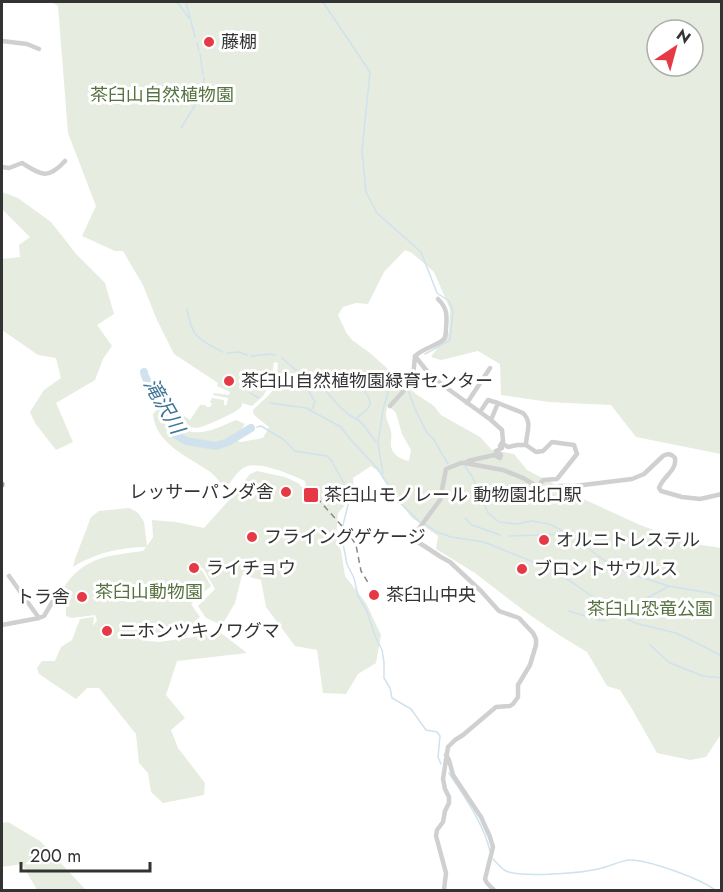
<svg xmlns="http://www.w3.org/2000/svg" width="723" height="892" viewBox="0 0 723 892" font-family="Jost,'Noto Sans JP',sans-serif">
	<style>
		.green { fill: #e6ecdf; fill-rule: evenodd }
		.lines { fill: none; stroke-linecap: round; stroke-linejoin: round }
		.stream { stroke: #cfe2ee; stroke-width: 1.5 }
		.river { stroke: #cfe2ee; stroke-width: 8 }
		.minor { stroke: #d0d0d0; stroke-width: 4.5 }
		.major { stroke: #ababab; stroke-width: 5 }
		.rail { stroke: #888; stroke-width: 1.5; stroke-dasharray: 6 4.5; stroke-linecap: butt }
		.poi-dot { fill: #e63946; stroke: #fff; stroke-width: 2 }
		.labels { text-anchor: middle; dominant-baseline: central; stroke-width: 6; stroke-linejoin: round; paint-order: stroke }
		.poi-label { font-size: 18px; fill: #333; stroke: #fff; text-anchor: start }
		.park-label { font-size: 18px; fill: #56703f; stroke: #fff }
		.water-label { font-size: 20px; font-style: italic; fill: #3f7597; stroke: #fff }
	</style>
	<rect width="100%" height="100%" fill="#fff"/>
	<path class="green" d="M 51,2 L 721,2 L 721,454 L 636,437 L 611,405 L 549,402 L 501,395 L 500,364 L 478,351 L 441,360 L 431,357 L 449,332 L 450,309 L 434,272 L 412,253 L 405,250 L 384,272 L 368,304 L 356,303 L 343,307 L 338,315 L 346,332 L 352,340 L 370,353 L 416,394 L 434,406 L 441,415 L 480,437 L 492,450 L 514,454 L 527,470 L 579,497 L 640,525 L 688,543 L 721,548 L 721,734 L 706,757 L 690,760 L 657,753 L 632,709 L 620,690 L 607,686 L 587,652 L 559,635 L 527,613 L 475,573 L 436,549 L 438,536 L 412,518 L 390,490 L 382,474 L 371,466 L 353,478 L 354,495 L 338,513 L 336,537 L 341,551 L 345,576 L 366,603 L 381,635 L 376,663 L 358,674 L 346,694 L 323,693 L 317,650 L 295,646 L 266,607 L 261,580 L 242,575 L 235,603 L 222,625 L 206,618 L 198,606 L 215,589 L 203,568 L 200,567 L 211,586 L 191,604 L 200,617 L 186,629 L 138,636 L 140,640 L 159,642 L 221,633 L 247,653 L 177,661 L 166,695 L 185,718 L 171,730 L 178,748 L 205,783 L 204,795 L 163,803 L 151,792 L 148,773 L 139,763 L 136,734 L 99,688 L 87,688 L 76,699 L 39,674 L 37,668 L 42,661 L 55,661 L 61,647 L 72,640 L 80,619 L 94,617 L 93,626 L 97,620 L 95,615 L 72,618 L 66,616 L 66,601 L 60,594 C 80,557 106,556 143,551 L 146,547 C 121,547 95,553 73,567 L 75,559 L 91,517 L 99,511 L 129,508 L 135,511 L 139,514 L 144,522 L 147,546 L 153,537 L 152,520 L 176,522 L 204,528 L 230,499 L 250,474 L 257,471 L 285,477 L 298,483 L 307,492 L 305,481 C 292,475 258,460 245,467 C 237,471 231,482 226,488 C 220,483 215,475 209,471 C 188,457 155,443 153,414 L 162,404 C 167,411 172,418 177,424 C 195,441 217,428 236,420 L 245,424 L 235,440 L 241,442 L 263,438 L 269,427 L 254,415 C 254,414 253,412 253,410 C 255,407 270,396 274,388 C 278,381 277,372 278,363 L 274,362 L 271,382 L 263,396 L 252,406 L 242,403 C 242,404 242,406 241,407 C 238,412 202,428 196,428 C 187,427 182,421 177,415 L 178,412 L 190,420 L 200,405 L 205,405 L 207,407 L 210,407 L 212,404 L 210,402 L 212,398 L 224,400 L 224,404 L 225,406 L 227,404 L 228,398 L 213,395 L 214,393 L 229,395 L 230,392 L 217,386 L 218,383 L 174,354 L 157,320 L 143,285 L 123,251 L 115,251 L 82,236 L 96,206 L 68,133 L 58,6 ZM 657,30 L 693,30 L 693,66 L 657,66 ZM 388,405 L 396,413 L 402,434 L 411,450 L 409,461 C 399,459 390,453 391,442 C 391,439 392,436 391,432 C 389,420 383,419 388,405 Z
		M 2,192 L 18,198 L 51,222 L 77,255 L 105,283 L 114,314 L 97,325 L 112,346 L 103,359 L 95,380 L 56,403 L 73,442 L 56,450 L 35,423 L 30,412 L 44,390 L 61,378 L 56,358 L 38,355 L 2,330 L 2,259 L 20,257 L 19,245 L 30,237 L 2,209 Z
		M 8,822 L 40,841 L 86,890 L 37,890 L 22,864 L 2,867 L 2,823 Z"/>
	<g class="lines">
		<path class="stream" d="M 177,2 L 189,18
			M 186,2 L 195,37
			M 323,2 L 370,72 L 362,151 L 366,192 L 377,213 L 421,252 L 437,293 L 449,301 L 453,311 L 450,340 L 425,354
			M 197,43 L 199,51
			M 200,54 L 203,74
			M 203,91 L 204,77
			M 181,128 L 200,97
			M 187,309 C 192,338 198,339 223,352
			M 227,353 L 239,352 L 247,355
			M 251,356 L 270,354 L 276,355
			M 282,358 L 297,371 L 299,375
			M 340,376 L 346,373 C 353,377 371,395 370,404 C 369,410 361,414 357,418
			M 301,378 L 315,402 L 312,409
			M 321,385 L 339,406 L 348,414 L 361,422 L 376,442
			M 408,390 L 415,409 L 426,431 L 434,440 L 448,464
			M 250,393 L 259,398
			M 270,403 L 306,408 L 341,427 L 350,439 L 377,468 L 399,502 L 420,522
			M 257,427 L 261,426 L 283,439 L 295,451 L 327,456 L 331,460 L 345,485 L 349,501 L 341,533 L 347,564 L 354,578 L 358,596 L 367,611 L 375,636 L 382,650 L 384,662 L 384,678 L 390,688 L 392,698 L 411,709 L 426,730 L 437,732 L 440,736 L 438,757 L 441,764
			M 465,466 L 472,476 L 488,513 L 499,522 L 517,524 L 531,521 L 549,524 L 569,534 L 605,561 L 630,574 L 669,586 L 710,593 L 722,597
			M 383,474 L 378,443 L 383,410 L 389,389 L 389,382
			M 465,518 L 472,525 L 500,535
			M 425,524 L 435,531 L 451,537 L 484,542 L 553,570 L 576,585 L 617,614 L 635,623 L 676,633 L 695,642 L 722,656
			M 510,536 L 566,534
			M 569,563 L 569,573
			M 632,602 L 642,601 L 669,586
			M 569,611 L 603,621 L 606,621
			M 609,619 L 616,614
			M 721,620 L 722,620
			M 650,645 L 670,663 L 703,676 L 722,678
			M 449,773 C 465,798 483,822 490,851
			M 493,859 C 497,863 502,869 506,871 C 521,878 585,873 602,868 C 611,866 620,861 629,860 C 647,859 701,879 715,890"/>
		<path class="river" d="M 144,372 C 145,379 149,383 152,389 C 153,394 151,394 154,398 C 163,412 175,417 176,435 L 186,441 L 216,446 L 228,442 L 251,428"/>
		<path class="minor" d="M 2,41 L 27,44 L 39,49
			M 2,167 L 9,168 L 22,163 C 41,175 48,180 65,161
			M 415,356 L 430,375 L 444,386 L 491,420 L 498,403 L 523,413 C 533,423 526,433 526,445 L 536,452 L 543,451 L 552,442 L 574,445 L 577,454 L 557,479 L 543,480 L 538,487
			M 467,403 L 490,368
			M 390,406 L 409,385 L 413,378 L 415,356 C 423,348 439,345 444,339 C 446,336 446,333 446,329 C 447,316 448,309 438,299
			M 480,412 L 488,400 L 498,403
			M 502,443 L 508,447 L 517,445 L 526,445
			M 465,463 L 468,461 L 494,455 L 500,458 L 501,455 L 496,451 L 502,448 L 500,446 L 503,441 L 502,430 L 491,420
			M 9,576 L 39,618
			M 2,625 L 39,618 L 44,616 L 54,599
			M 446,755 L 449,760 L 453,775 L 481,817 L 490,837 L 493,847 L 485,879 L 487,883 L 494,890
			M 444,890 L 446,873 L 436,836 L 437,830 L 443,822 L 445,811 L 449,803 L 449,797 L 445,789 L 443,779 L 448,747 L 455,740 L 463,735 L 496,707 L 510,706 L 513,704 L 518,697 L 518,685 L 530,665 L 536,645 L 536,639 L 533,633 L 519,618 L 499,611 L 481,591 L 450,562 L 441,557 L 412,538 L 440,500 L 446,469 L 461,463 L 465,463 L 503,470 L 523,478 L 545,491 L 561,486 L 575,486 L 632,479 L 644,474 L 663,456 C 668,453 672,454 675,458 C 677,471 663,476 659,488 L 661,491 L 682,497 L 700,499 L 722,494"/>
		<path class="major" d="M 2,484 L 2,485"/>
		<path class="rail" d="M 310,490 L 349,534 L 356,545 L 361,571 L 369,584"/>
	</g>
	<g class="poi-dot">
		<circle cx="209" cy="42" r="6"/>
		<circle cx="229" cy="381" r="6"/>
		<circle cx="286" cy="492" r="6"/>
		<rect x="303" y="487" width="16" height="16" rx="3"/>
		<circle cx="252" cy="537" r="6"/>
		<circle cx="544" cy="540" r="6"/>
		<circle cx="194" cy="568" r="6"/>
		<circle cx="522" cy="569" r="6"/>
		<circle cx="374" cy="595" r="6"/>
		<circle cx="82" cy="597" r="6"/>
		<circle cx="107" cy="631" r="6"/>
	</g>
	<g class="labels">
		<g class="poi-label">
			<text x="221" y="42">藤棚</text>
			<text x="241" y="381">茶臼山自然植物園緑育センター</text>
			<text x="274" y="492" text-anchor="end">レッサーパンダ舎</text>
			<text x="324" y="495">茶臼山モノレール 動物園北口駅</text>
			<text x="264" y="537">フライングゲケージ</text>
			<text x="556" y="540">オルニトレステル</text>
			<text x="206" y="568">ライチョウ</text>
			<text x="534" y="569">ブロントサウルス</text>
			<text x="386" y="595">茶臼山中央</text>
			<text x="70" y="597" text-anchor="end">トラ舎</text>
			<text x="119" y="631">ニホンツキノワグマ</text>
		</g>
		<g class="park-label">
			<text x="162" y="95">茶臼山自然植物園</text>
			<text x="149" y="592">茶臼山動物園</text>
			<text x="650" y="609">茶臼山恐竜公園</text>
		</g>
		<g class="water-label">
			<text transform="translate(164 406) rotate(60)">滝沢川</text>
		</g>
	</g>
	<rect width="723" height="892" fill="none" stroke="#333333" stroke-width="6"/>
	<g transform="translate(675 48) rotate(36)"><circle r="28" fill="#ffffff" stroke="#adadad" stroke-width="1.5"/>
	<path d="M0-4.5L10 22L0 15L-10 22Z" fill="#e63946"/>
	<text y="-9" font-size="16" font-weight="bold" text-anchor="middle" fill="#333333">N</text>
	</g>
	<path d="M21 862v9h129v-9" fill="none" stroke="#333333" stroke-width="3"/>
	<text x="30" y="862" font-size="18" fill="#333333" stroke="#ffffff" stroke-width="4.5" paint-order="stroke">200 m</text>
</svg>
